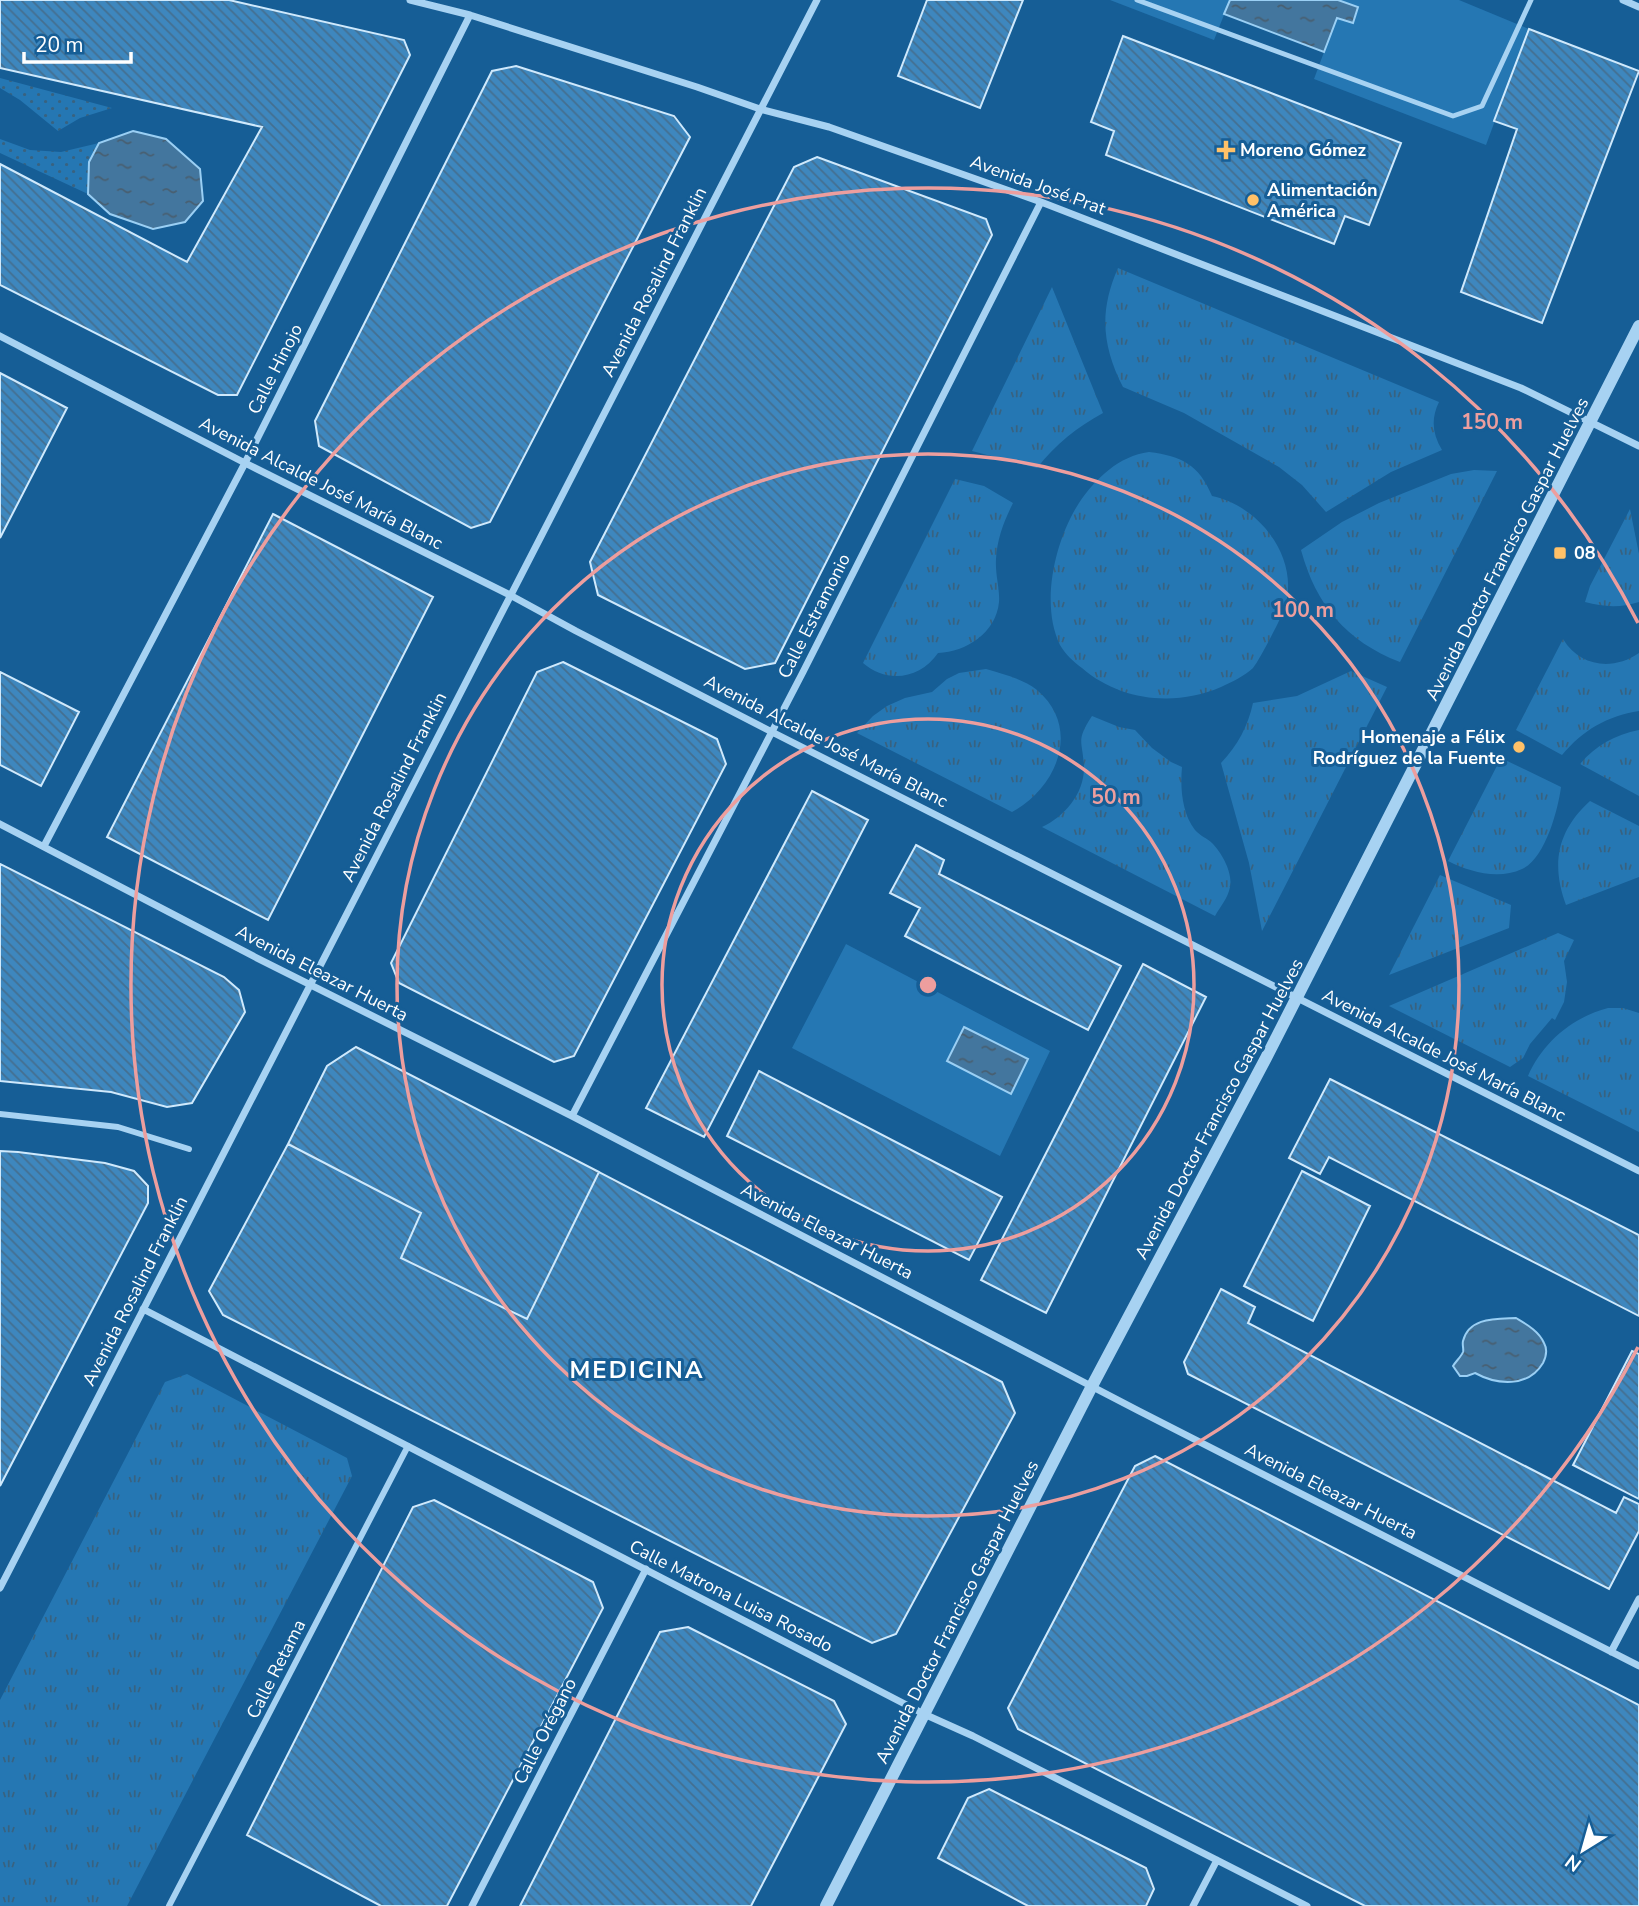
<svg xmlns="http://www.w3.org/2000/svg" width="1639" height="1906" viewBox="0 0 1639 1906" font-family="'Nunito Sans',sans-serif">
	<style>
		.grass { fill: #2577b3 }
		.park { fill: url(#park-tufts) }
		.garden { fill: url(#garden-dots) }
		.water { fill: url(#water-ripples); stroke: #9acff4; stroke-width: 2 }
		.building { fill: url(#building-back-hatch); stroke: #cfe9fc; stroke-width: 2 }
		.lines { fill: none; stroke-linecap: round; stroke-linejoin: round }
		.service { stroke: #a7d2f2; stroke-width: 5 }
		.pedestrian { stroke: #a7d2f2; stroke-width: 6 }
		.minor { stroke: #a7d2f2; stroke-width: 7 }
		.tertiary { stroke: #a7d2f2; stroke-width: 12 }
		.ring { fill: none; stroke: #ed9e9e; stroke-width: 3.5 }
		.poi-dot { fill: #ffc168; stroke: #165e96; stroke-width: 2.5 }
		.labels { text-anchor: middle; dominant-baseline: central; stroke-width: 6; stroke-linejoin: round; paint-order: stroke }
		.poi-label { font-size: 18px; font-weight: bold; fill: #fff; stroke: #165e96; text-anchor: start }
		.street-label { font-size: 18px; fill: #fff; stroke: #165e96 }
		.district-label { font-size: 24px; font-weight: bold; letter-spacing: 2px; fill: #fff; stroke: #165e96 }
		.centre { fill: #ed9e9e; stroke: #165e96; stroke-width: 3.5 }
		.ring-label { font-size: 21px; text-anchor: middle; font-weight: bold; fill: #ed9e9e; stroke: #165e96; stroke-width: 6; stroke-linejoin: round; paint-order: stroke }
	</style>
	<defs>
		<pattern id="park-tufts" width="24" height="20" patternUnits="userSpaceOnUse" patternTransform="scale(1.75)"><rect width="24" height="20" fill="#2577b3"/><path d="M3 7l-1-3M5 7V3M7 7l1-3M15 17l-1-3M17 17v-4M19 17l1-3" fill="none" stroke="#386280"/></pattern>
		<pattern id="garden-dots" width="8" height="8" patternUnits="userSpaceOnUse" patternTransform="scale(1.75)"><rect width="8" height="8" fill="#2577b3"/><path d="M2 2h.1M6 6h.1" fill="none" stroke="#386280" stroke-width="1.8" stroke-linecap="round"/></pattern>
		<pattern id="water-ripples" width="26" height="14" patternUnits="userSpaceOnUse" patternTransform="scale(1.75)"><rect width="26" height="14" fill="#43769e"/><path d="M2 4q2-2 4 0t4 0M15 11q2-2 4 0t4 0" fill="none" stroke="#485f71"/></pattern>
		<pattern id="building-back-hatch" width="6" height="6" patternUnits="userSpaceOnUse" patternTransform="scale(1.75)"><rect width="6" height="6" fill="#3e87be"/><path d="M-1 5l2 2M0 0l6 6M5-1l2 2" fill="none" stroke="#446f90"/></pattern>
	</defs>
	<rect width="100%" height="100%" fill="#165e96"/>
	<path class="grass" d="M 1110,0 L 1230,0 L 1214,40 Z
		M 1338,0 L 1459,0 L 1529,29 L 1486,145 L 1314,79 L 1337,17 L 1357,7 Z
		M 846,944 L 1050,1051 L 1000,1156 L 792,1048 Z"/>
	<path class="park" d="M 1118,268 L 1439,402 C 1431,418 1432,434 1442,450 L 1391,472 L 1326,512 L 1302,485 L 1279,467 L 1184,413 L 1123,387 C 1102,346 1099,311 1118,268 Z
		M 1052,287 L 1103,413 C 1077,427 1056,444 1037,468 L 972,451 Z
		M 1149,452 C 1182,456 1199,465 1212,496 C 1261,506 1303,562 1283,612 C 1279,622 1259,661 1253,668 C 1244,676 1232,682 1221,687 C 1175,707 1120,701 1082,668 C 1074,662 1065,654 1060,645 C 1040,604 1055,540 1079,503 C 1096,478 1119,456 1149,452 Z
		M 1474,470 L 1497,471 L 1400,662 C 1346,641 1316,605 1301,550 L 1342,522 L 1379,503 L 1451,474 Z
		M 955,479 L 984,486 L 1013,503 C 1004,521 997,539 996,559 C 995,574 1000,589 999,602 C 996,633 966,652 938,653 C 920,679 887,684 863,663 Z
		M 1630,509 L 1639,554 L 1639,602 C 1620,608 1604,607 1585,602 L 1590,586 Z
		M 1563,639 C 1580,667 1613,671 1639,653 L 1639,711 C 1607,716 1583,730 1562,755 L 1516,730 Z
		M 986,669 C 1003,674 1023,679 1037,690 C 1082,728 1057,788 1012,812 L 857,733 L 873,716 L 887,706 L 905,698 L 932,692 L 947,679 L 959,673 Z
		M 1351,671 L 1387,687 L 1262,931 L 1249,863 L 1221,763 C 1238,745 1248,726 1253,703 L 1297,696 Z
		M 1092,716 L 1119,727 L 1135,730 L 1152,748 L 1171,762 L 1182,767 C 1180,788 1182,813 1195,830 C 1200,836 1207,838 1212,843 C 1222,853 1233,873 1230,887 C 1228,898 1220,907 1215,916 L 1042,827 C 1064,817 1084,794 1084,768 C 1083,740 1075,742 1092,716 Z
		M 1639,730 L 1639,796 L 1580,764 C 1596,745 1615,735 1639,730 Z
		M 1501,758 L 1561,787 C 1558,810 1545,859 1522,869 C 1498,880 1470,872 1448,861 Z
		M 1590,801 L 1639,826 L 1639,877 L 1566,905 C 1551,864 1557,831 1590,801 Z
		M 1440,875 L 1511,905 L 1509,928 L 1389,975 Z
		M 1558,933 L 1574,940 L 1564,961 L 1567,982 L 1564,1002 L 1555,1020 L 1552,1018 L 1530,1044 L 1523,1058 L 1510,1067 L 1389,1006 Z
		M 1608,1008 L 1623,1008 L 1639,1013 L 1639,1132 L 1528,1076 C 1543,1042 1573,1017 1608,1008 Z
		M 187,1374 L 347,1458 L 352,1476 L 127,1906 L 0,1906 L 0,1700 L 165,1382 Z"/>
	<path class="garden" d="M 0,78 L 112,108 L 80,118 L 58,131 L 20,100 L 0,88 Z
		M 0,139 L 30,150 L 61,152 L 99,143 L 89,162 L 88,194 L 0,153 Z"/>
	<path class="water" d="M 1230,0 L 1338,0 L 1358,7 L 1353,23 L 1337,18 L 1324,52 L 1224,14 Z
		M 133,131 L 166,139 L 200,169 L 203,201 L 185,222 L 153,229 L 110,214 L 88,194 L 89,162 L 99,143 Z
		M 964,1027 L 1028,1059 L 1011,1094 L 947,1061 Z
		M 1516,1318 C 1526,1324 1539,1331 1544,1343 C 1548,1350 1546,1357 1543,1363 C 1528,1388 1497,1385 1475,1373 L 1467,1376 L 1460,1376 L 1453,1366 C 1456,1361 1461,1357 1463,1352 C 1464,1349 1462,1345 1463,1341 C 1469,1317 1496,1319 1516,1318 Z"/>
	<path class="building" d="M 0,0 L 229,0 L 404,40 L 410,55 L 408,59 L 237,395 L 218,395 L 0,285 L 0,164 L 187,262 L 262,127 L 0,68 Z
		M 927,0 L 1023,0 L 980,108 L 898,76 Z
		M 1529,29 L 1639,71 L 1542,323 L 1461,292 L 1517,129 L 1494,121 Z
		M 1123,36 L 1401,143 L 1369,225 L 1345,216 L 1334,244 L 1106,155 L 1114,131 L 1091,122 Z
		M 516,66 L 674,116 L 690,137 L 490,522 L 471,528 L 319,446 L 315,421 L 492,71 Z
		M 817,157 L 986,219 L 992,235 L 775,663 L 745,669 L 598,595 L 590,562 L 794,167 Z
		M 0,373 L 67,408 L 0,538 Z
		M 273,514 L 433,597 L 268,920 L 107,837 Z
		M 563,662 L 717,739 L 726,764 L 574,1056 L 554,1062 L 399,983 L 391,963 L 537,672 Z
		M 0,672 L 79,712 L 41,786 L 0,765 Z
		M 812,791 L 868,820 L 704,1137 L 646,1108 Z
		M 916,845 L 944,860 L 939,874 L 1121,966 L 1088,1030 L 905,936 L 920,908 L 890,893 Z
		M 0,864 L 224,977 L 239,990 L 245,1012 L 192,1103 L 167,1107 L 111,1092 L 0,1081 Z
		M 1143,964 L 1206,997 L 1046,1313 L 981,1280 Z
		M 356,1047 L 599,1172 L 527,1319 L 401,1258 L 421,1213 L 288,1144 L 327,1066 Z
		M 759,1071 L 1002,1197 L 969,1260 L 727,1136 Z
		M 1330,1079 L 1639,1235 L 1639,1316 L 1329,1157 L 1320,1174 L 1289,1158 Z
		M 288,1144 L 421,1213 L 401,1258 L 527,1319 L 599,1172 L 1002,1382 L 1015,1413 L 896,1634 L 872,1643 L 223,1315 L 209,1291 Z
		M 0,1151 L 18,1152 L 105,1163 L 134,1171 L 148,1186 L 148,1203 L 0,1486 Z
		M 1302,1171 L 1370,1206 L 1313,1321 L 1244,1286 Z
		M 1221,1289 L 1255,1307 L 1248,1323 L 1616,1513 L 1624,1497 L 1639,1504 L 1639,1531 L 1609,1589 L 1188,1374 L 1184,1362 Z
		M 1632,1351 L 1639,1354 L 1639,1499 L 1573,1465 Z
		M 1155,1456 L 1639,1705 L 1639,1906 L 1365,1906 L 1018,1729 L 1008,1708 L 1135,1466 Z
		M 434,1500 L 593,1582 L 603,1608 L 447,1906 L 381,1906 L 247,1835 L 413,1507 Z
		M 688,1627 L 834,1701 L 846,1724 L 751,1906 L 520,1906 L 660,1632 Z
		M 989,1789 L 1146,1868 L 1154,1889 L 1146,1906 L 1028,1906 L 938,1858 L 968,1798 Z"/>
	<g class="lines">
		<path class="service" d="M 1137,0 L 1453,116 L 1482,106 L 1531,0"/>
		<path class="pedestrian" d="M 0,1114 L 118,1127 L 189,1149
			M 169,1906 L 408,1446"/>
		<path class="minor" d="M 410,0 L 470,15 L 697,87 L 760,109 L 829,127 L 1041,202 L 1521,388 L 1639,446
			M 1623,0 L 1639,7
			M 0,336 L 245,463 L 510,595 L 576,631 L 772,732 L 1639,1171
			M 0,824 L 255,957 L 572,1116 L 1139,1411 L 1639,1666
			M 44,846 L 245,463 L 470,15
			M 572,1116 L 803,672 L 1041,202
			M 143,1309 L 924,1714 L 973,1736 L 1307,1906
			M 0,1588 L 817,0
			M 1611,1652 L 1639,1599
			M 472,1906 L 646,1569
			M 1193,1906 L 1217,1860"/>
		<path class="tertiary" d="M 826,1906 L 1092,1386 L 1266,1058 L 1639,326"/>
	</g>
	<g class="ring">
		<circle cx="928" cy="985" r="266"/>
		<circle cx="928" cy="985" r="531"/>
		<path d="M1638 1347A797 797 0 1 1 1638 623"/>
	</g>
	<g class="poi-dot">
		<path d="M1222.5 139.5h7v7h7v7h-7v7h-7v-7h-7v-7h7z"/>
		<circle cx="1253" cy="200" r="7"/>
		<rect x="1553" y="546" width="14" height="14" rx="3.5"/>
		<circle cx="1519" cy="747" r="7"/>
	</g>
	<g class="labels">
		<g class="poi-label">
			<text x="1240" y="150">Moreno Gómez</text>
			<text x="1267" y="190">Alimentación<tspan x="1267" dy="21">América</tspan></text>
			<text x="1574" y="553">08</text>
			<text x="1505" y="737" text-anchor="end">Homenaje a Félix<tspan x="1505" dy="21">Rodríguez de la Fuente</tspan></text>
		</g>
		<g class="street-label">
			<text transform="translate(1038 185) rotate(20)">Avenida José Prat</text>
			<text transform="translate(654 282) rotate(-63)">Avenida Rosalind Franklin</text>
			<text transform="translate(275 369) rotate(-63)">Calle Hinojo</text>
			<text transform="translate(321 483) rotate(27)">Avenida Alcalde José María Blanc</text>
			<text transform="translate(1507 549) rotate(-63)">Avenida Doctor Francisco Gaspar Huelves</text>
			<text transform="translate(814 616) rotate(-63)">Calle Estramonio</text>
			<text transform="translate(826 741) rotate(27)">Avenida Alcalde José María Blanc</text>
			<text transform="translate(394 787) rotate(-63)">Avenida Rosalind Franklin</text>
			<text transform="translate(322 973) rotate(27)">Avenida Eleazar Huerta</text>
			<text transform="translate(1444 1055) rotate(27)">Avenida Alcalde José María Blanc</text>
			<text transform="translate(1219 1109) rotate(-62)">Avenida Doctor Francisco Gaspar Huelves</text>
			<text transform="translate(827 1231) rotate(27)">Avenida Eleazar Huerta</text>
			<text transform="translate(135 1291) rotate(-63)">Avenida Rosalind Franklin</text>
			<text transform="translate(1331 1491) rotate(27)">Avenida Eleazar Huerta</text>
			<text transform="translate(731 1596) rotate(27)">Calle Matrona Luisa Rosado</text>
			<text transform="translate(957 1612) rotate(-63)">Avenida Doctor Francisco Gaspar Huelves</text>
			<text transform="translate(276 1669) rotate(-63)">Calle Retama</text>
			<text transform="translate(545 1731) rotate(-63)">Calle Orégano</text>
		</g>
		<g class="district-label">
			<text x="637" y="1370">MEDICINA</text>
		</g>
	</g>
	<circle cx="928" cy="985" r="10" class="centre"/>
	<g class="ring-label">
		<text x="1492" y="429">150 m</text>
		<text x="1303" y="617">100 m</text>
		<text x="1116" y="804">50 m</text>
	</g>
	<g transform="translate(1583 1850) rotate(217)" stroke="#165e96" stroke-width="5" paint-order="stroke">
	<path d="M0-5L12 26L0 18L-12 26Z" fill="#ffffff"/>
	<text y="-10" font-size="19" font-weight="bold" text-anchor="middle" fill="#ffffff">N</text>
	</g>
	<path d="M24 52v10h107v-10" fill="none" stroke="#ffffff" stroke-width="3.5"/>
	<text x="35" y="52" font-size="21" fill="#ffffff" stroke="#165e96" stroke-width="5" paint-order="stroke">20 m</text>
</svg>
